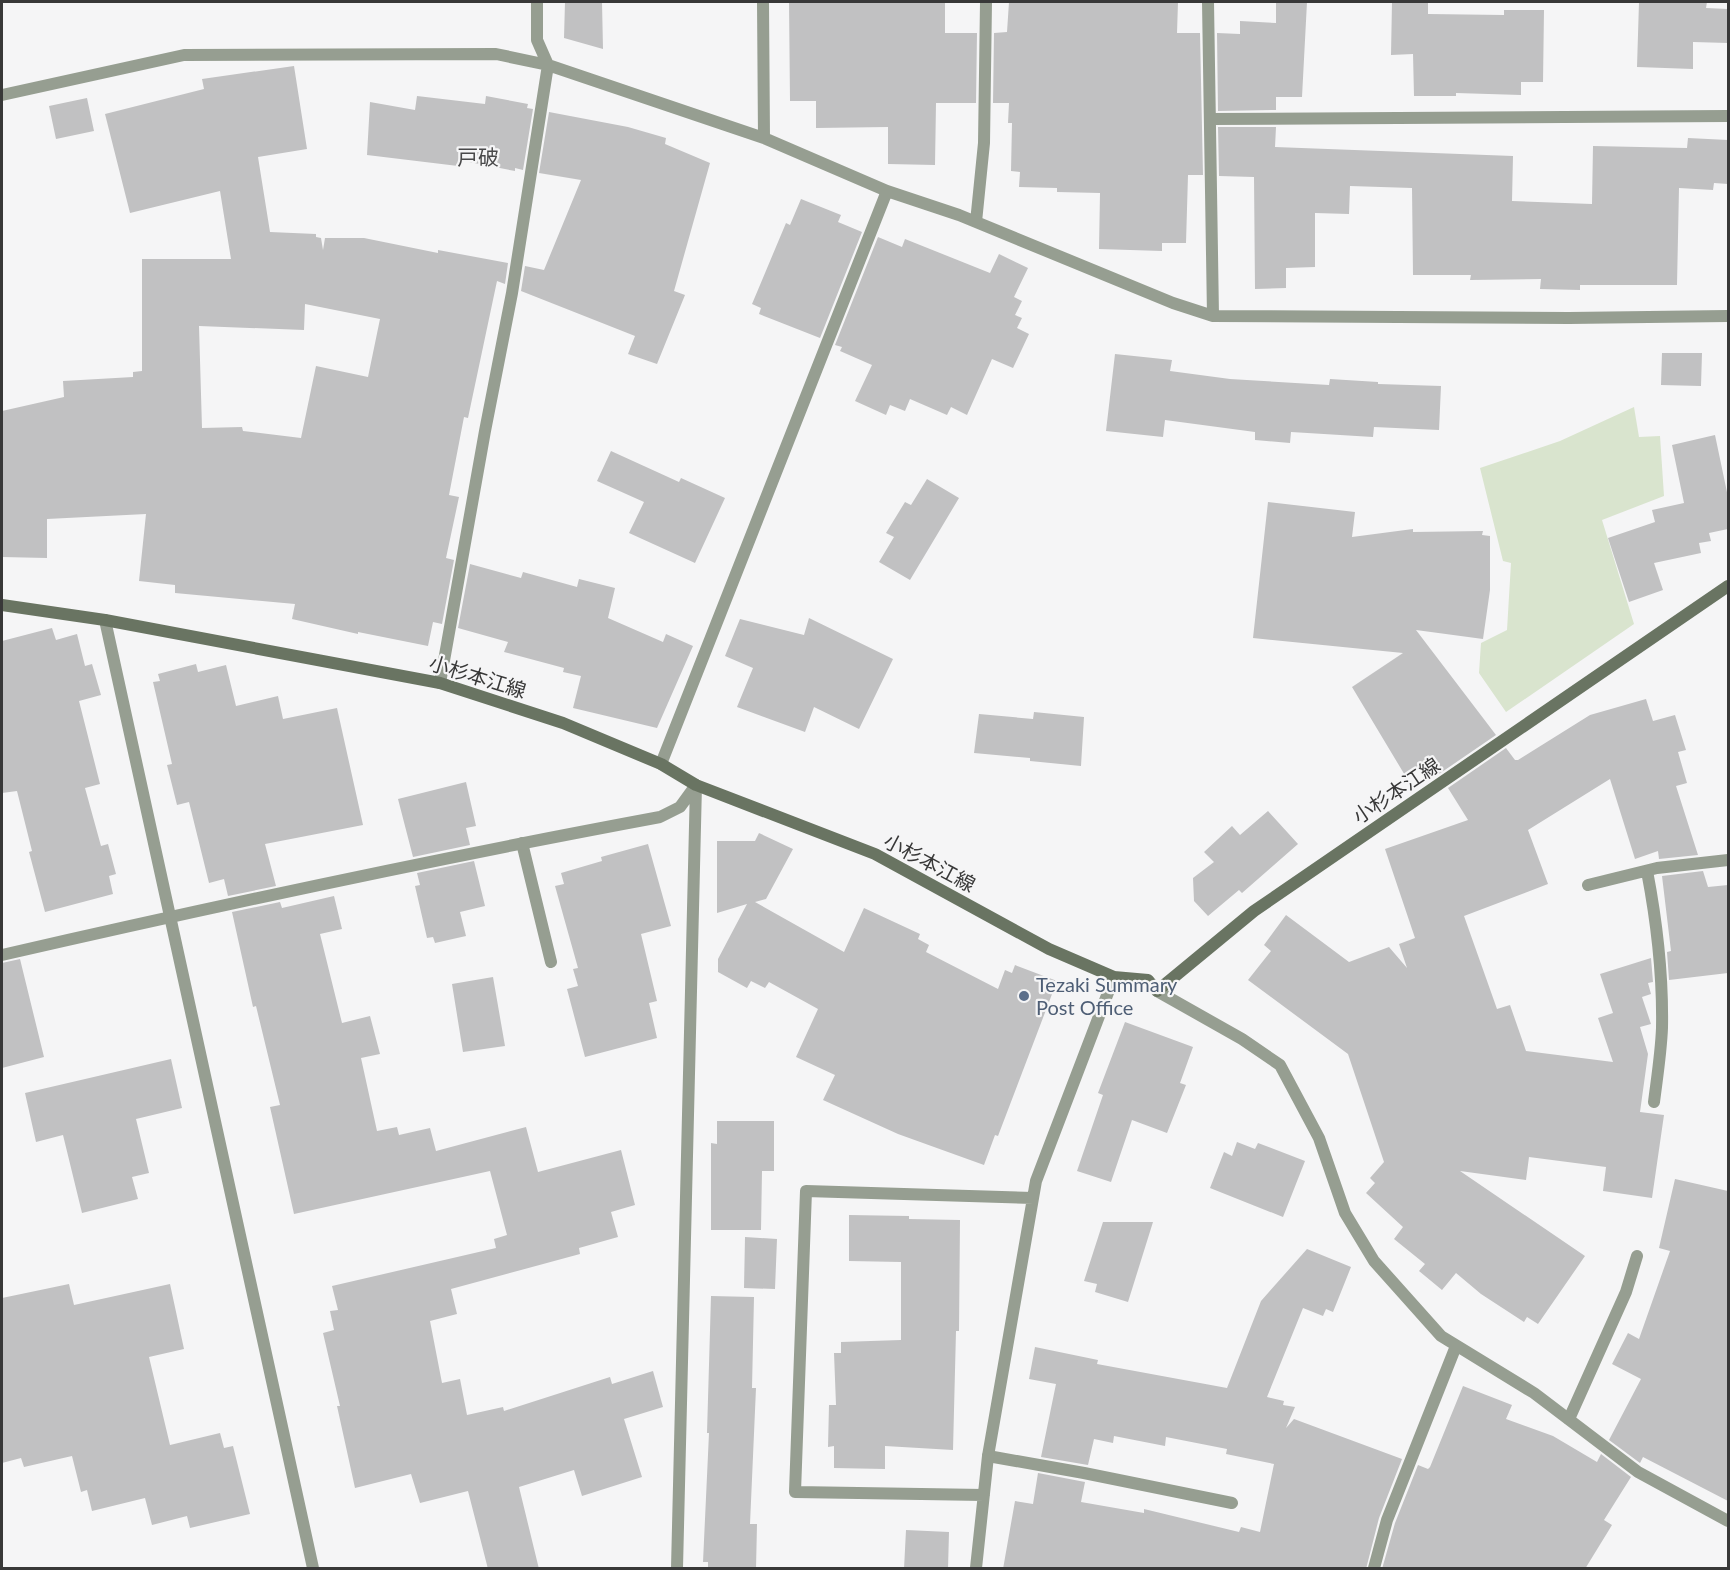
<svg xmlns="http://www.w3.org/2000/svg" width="1730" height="1570" viewBox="0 0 1730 1570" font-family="Lato,'Noto Sans JP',sans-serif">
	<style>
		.green { fill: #d9e4ce }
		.building { fill: #c1c1c2; fill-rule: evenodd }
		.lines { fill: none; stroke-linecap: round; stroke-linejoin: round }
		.service { stroke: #969e91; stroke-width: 12 }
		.minor { stroke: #969e91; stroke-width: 12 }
		.secondary { stroke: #697462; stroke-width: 12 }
		.service-dot { fill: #5c6f8a; stroke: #f5f5f6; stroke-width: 2 }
		.labels { text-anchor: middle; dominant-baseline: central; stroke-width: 4.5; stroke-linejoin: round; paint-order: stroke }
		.street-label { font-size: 20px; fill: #383838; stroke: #f5f5f6 }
		.service-label { font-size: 20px; fill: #4e5e75; stroke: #f5f5f6; text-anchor: start }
		.neighbourhood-label { font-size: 21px; fill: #49494a; stroke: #f5f5f6 }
	</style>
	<rect width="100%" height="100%" fill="#f5f5f6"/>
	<path class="green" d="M 1634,407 L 1639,437 L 1660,436 L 1664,496 L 1602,520 L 1634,624 L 1506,712 L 1479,673 L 1481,643 L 1507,630 L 1511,563 L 1503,561 L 1480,468 L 1560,441 Z"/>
	<path class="building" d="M 565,2 L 602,2 L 603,49 L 564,38 Z
		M 789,2 L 945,2 L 945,33 L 977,33 L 976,103 L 936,103 L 935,165 L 888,164 L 888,127 L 816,128 L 816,101 L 790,101 Z
		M 1009,2 L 1178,2 L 1177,33 L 1200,33 L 1203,175 L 1188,175 L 1186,243 L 1162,243 L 1162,251 L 1099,249 L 1100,193 L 1057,192 L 1057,188 L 1019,187 L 1020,172 L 1011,171 L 1012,123 L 1008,123 L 1009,103 L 993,103 L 994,33 L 1007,32 Z
		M 1276,2 L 1307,2 L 1302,97 L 1276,97 L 1276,110 L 1218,111 L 1217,33 L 1240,34 L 1240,21 L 1276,23 Z
		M 1392,2 L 1428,2 L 1428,14 L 1504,15 L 1504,10 L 1544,10 L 1543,82 L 1521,82 L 1521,95 L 1456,93 L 1456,96 L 1414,96 L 1413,54 L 1391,55 Z
		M 1639,2 L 1707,2 L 1706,8 L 1728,9 L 1728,43 L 1693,42 L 1693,69 L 1637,67 Z
		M 294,66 L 307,149 L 258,157 L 270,232 L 316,234 L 316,237 L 321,238 L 323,250 L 325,238 L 364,238 L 438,253 L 438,250 L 508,263 L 505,284 L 497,281 L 468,418 L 464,417 L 449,495 L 459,497 L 446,558 L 454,560 L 442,624 L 433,622 L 428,646 L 358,632 L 358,634 L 292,619 L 295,604 L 175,593 L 175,585 L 139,581 L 146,514 L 47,519 L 47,558 L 2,557 L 2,411 L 64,397 L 63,381 L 133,377 L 133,372 L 142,371 L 142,259 L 231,259 L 220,191 L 130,213 L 105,114 L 204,89 L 202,79 ZM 305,304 L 380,319 L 368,377 L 316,366 L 301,438 L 243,431 L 242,427 L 202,428 L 199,326 L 304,330 Z
		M 417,96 L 485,104 L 486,96 L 528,104 L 527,108 L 533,109 L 523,170 L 515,168 L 515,171 L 459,160 L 458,166 L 367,155 L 370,102 L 415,110 Z
		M 87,98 L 94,131 L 56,139 L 49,106 Z
		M 549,112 L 628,127 L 666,138 L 665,144 L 710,163 L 674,291 L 685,295 L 657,364 L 628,354 L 635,336 L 521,291 L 525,266 L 544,270 L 581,180 L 539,173 Z
		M 1218,127 L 1276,127 L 1275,147 L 1513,156 L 1512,201 L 1592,204 L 1593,146 L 1687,148 L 1688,138 L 1728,140 L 1728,184 L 1714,183 L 1713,190 L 1679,188 L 1677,285 L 1580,285 L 1580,290 L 1540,289 L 1541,279 L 1470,280 L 1471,275 L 1413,275 L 1412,188 L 1350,186 L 1349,214 L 1315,213 L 1315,267 L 1286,268 L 1286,288 L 1255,289 L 1254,177 L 1219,176 Z
		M 801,199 L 841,215 L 838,222 L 862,232 L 820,338 L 759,314 L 761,308 L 752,304 L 786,223 L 790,225 Z
		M 878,237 L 902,247 L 905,239 L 990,273 L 999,254 L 1028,268 L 1014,297 L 1022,301 L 1015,315 L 1022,318 L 1017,328 L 1029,334 L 1013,368 L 992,359 L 967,415 L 951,407 L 947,415 L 910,399 L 905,411 L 890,405 L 886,415 L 855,401 L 872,365 L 840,351 L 842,347 L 835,345 Z
		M 1662,353 L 1702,353 L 1701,386 L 1661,385 Z
		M 1115,354 L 1172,360 L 1170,371 L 1230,379 L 1329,385 L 1330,379 L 1378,382 L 1378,384 L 1441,386 L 1439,430 L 1374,427 L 1373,437 L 1291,432 L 1290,443 L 1255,440 L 1255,432 L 1165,420 L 1163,437 L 1106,431 Z
		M 1715,435 L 1728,497 L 1728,529 L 1709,533 L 1711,541 L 1699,543 L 1701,553 L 1654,563 L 1663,590 L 1629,602 L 1608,538 L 1655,522 L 1652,510 L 1684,503 L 1672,445 Z
		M 611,451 L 679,482 L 681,478 L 725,498 L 695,563 L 629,533 L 644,502 L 597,481 Z
		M 927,479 L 959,498 L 910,580 L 879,562 L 894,537 L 886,533 L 905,502 L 911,505 Z
		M 1268,502 L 1355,512 L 1352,537 L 1413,529 L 1413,532 L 1483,531 L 1482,535 L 1490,536 L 1490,590 L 1483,639 L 1416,630 L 1496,735 L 1439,774 L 1431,760 L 1406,777 L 1352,687 L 1403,653 L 1253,638 Z
		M 470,564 L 521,578 L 523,572 L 577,587 L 579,579 L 615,588 L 608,618 L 663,642 L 666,634 L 693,646 L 657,728 L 573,708 L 581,676 L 563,672 L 564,668 L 504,652 L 508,642 L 458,628 Z
		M 809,618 L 893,659 L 859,729 L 814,707 L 805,732 L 737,707 L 753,668 L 725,656 L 740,619 L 804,635 Z
		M 52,628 L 56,640 L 77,634 L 85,666 L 92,664 L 101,695 L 79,701 L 100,784 L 85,788 L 101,846 L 108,844 L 116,874 L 109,876 L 113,894 L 45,912 L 29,852 L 32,851 L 17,791 L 2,793 L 2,641 Z
		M 196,664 L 198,672 L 226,665 L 236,706 L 278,696 L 283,719 L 337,708 L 363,825 L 265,844 L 276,886 L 228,896 L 224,879 L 209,883 L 189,802 L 177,805 L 167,765 L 172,764 L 153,682 L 160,681 L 158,674 Z
		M 1646,699 L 1653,721 L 1675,715 L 1686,750 L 1678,752 L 1687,783 L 1676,786 L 1698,855 L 1659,859 L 1658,851 L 1635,859 L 1610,779 L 1528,830 L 1548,884 L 1464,916 L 1497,1009 L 1510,1005 L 1526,1051 L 1613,1062 L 1598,1018 L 1613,1013 L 1600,974 L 1651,958 L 1653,982 L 1648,983 L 1651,994 L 1642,997 L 1651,1024 L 1640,1027 L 1648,1054 L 1640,1112 L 1664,1115 L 1652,1198 L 1603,1191 L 1606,1167 L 1529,1157 L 1526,1180 L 1460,1171 L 1585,1256 L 1538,1324 L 1527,1317 L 1524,1322 L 1481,1294 L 1456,1273 L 1442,1290 L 1419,1271 L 1425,1264 L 1394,1239 L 1403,1227 L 1366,1193 L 1375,1183 L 1370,1178 L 1384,1162 L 1348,1054 L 1248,980 L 1271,951 L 1264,945 L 1286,915 L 1349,962 L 1389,947 L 1407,968 L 1399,944 L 1415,938 L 1385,849 L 1468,820 L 1448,788 L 1506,748 L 1515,760 L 1518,760 L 1590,715 Z
		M 1034,712 L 1084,717 L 1081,766 L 1030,761 L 1030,758 L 974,753 L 979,714 L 1033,719 Z
		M 466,782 L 476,826 L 466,828 L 470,845 L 413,857 L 398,799 Z
		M 1268,811 L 1298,844 L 1242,893 L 1239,890 L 1208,916 L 1194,901 L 1193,878 L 1214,862 L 1204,852 L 1232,826 L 1240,835 Z
		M 759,833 L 793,849 L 766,899 L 755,902 L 844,952 L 864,908 L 920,934 L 918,939 L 929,945 L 926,952 L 998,989 L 1005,970 L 1012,973 L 1015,965 L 1057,981 L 998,1136 L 995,1135 L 984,1165 L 898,1134 L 823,1100 L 835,1075 L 796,1057 L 818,1009 L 769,982 L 765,988 L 751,981 L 747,988 L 718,972 L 718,959 L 747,904 L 717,913 L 717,841 L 755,841 Z
		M 648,844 L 671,926 L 641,934 L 657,1001 L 649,1003 L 657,1038 L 585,1057 L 567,989 L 578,986 L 573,969 L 578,968 L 555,886 L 564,884 L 561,873 L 602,861 L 601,857 Z
		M 474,861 L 485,906 L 460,912 L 466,936 L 435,943 L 433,937 L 427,938 L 415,886 L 420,885 L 417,873 Z
		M 1703,871 L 1708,887 L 1728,885 L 1728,973 L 1669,980 L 1667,952 L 1671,951 L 1662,876 Z
		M 334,896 L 342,929 L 320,934 L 342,1023 L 370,1016 L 380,1054 L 361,1058 L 377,1131 L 397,1127 L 399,1135 L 430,1128 L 436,1151 L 526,1127 L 538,1172 L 621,1150 L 635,1205 L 611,1212 L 618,1237 L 579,1248 L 580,1254 L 451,1289 L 457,1314 L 430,1321 L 442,1383 L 460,1379 L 467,1415 L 503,1407 L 504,1411 L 610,1377 L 612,1384 L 653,1371 L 663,1407 L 624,1419 L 642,1477 L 582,1496 L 574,1470 L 519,1487 L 539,1569 L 488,1569 L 468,1491 L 420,1503 L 411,1474 L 355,1488 L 337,1406 L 340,1406 L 323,1333 L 334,1330 L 330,1311 L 338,1310 L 332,1286 L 496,1248 L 494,1239 L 507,1235 L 490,1171 L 294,1214 L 270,1107 L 280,1105 L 256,1006 L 253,1007 L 232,912 L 280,902 L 282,908 Z
		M 20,959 L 44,1057 L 2,1068 L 2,963 Z
		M 493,977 L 505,1046 L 463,1052 L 452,984 Z
		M 1125,1022 L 1193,1047 L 1180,1083 L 1186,1085 L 1167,1133 L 1132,1120 L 1111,1182 L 1077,1171 L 1103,1095 L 1098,1093 Z
		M 171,1059 L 182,1108 L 136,1119 L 149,1173 L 132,1177 L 138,1199 L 82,1213 L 63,1135 L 36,1142 L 25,1093 Z
		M 717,1121 L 774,1121 L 774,1171 L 762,1171 L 761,1230 L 711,1230 L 711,1143 L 717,1144 Z
		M 1237,1142 L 1255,1149 L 1258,1143 L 1305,1161 L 1283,1217 L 1210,1188 L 1224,1152 L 1232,1156 Z
		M 1675,1179 L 1728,1191 L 1728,1501 L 1643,1457 L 1640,1463 L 1609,1440 L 1641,1379 L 1612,1364 L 1628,1333 L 1639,1339 L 1670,1251 L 1659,1248 Z
		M 849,1215 L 909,1216 L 909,1219 L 960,1220 L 959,1331 L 956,1331 L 953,1450 L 885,1446 L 885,1469 L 834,1468 L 834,1446 L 828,1447 L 829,1405 L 836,1405 L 834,1353 L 841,1353 L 841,1342 L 901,1340 L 901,1262 L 849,1261 Z
		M 1103,1222 L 1153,1222 L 1128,1302 L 1095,1292 L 1097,1284 L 1084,1281 Z
		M 745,1237 L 777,1239 L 775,1289 L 744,1288 Z
		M 1307,1249 L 1351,1267 L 1333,1312 L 1326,1309 L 1323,1316 L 1303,1308 L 1267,1397 L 1284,1401 L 1283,1405 L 1295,1407 L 1286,1428 L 1294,1419 L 1402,1459 L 1379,1518 L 1366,1569 L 1003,1569 L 1015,1501 L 1033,1504 L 1038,1473 L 1085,1482 L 1081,1502 L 1144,1513 L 1144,1509 L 1239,1532 L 1241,1527 L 1260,1532 L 1274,1464 L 1226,1454 L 1227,1449 L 1166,1437 L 1165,1446 L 1114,1436 L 1113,1443 L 1094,1439 L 1088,1465 L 1041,1457 L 1056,1384 L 1029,1379 L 1035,1347 L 1098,1360 L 1097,1364 L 1227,1388 L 1261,1301 Z
		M 69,1284 L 74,1305 L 170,1284 L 184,1349 L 149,1357 L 170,1445 L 220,1433 L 224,1448 L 233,1446 L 250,1514 L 190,1528 L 187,1516 L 152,1525 L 145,1498 L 92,1511 L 87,1490 L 81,1492 L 72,1456 L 24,1467 L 21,1458 L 2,1463 L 2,1298 Z
		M 711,1296 L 754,1297 L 752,1388 L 756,1388 L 750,1524 L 757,1524 L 756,1569 L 708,1569 L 708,1562 L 703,1562 L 709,1433 L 707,1433 Z
		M 1463,1386 L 1512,1405 L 1506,1419 L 1553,1436 L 1597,1462 L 1601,1454 L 1631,1477 L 1604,1520 L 1612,1525 L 1585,1569 L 1382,1569 L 1395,1523 L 1418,1465 L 1428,1469 L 1430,1467 Z
		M 906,1530 L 949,1532 L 948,1569 L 904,1569 Z"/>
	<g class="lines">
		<path class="service" d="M 522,843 L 551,962
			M 1647,871 C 1657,923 1663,974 1662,1028 C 1661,1053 1657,1078 1654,1102
			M 1588,885 L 1657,868 L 1728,860
			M 1569,1419 L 1626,1292 L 1637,1256
			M 988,1456 L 1084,1473 L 1232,1503"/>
		<path class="minor" d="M 763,2 L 764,138
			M 1208,2 L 1213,316
			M 2,95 L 184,55 L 496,54 L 548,65 L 764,138 L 887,191 L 959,215 L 1173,303 L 1213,316 L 1569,318 L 1728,316
			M 1210,119 L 1728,116
			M 976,222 L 984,143 L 986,2
			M 105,620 L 313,1568
			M 440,683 L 485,431 L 512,293 L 548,65 L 537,40 L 537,2
			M 661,764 L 887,191
			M 2,955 C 220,905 439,858 660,817 L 680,807 L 696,785
			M 1157,991 L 1242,1039 L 1280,1065 L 1319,1138 L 1345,1213 L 1374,1261 L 1441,1336 L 1534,1393 L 1638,1472 L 1728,1521
			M 984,1495 L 795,1492 L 806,1191 L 1033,1198
			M 677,1568 L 696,785
			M 976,1568 L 988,1456 L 1036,1181 L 1114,977
			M 1374,1568 L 1387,1520 L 1456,1346"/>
		<path class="secondary" d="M 2,605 L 105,620 L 440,683 L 563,723 L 661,764 L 696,785 L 875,854 L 1049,949 L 1114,977 L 1148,980 L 1157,991 L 1254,911 L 1728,586"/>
	</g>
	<circle class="service-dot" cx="1024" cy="996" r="6"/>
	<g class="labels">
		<g class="street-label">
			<text transform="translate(478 676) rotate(17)">小杉本江線</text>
			<text transform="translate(1396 790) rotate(-34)">小杉本江線</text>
			<text transform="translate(930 862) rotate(28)">小杉本江線</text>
		</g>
		<g class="service-label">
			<text x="1036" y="984">Tezaki Summary<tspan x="1036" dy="23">Post Office</tspan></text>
		</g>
		<g class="neighbourhood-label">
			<text x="478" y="156">戸破</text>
		</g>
	</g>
	<rect width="1730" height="1570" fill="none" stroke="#383838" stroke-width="6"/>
</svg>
